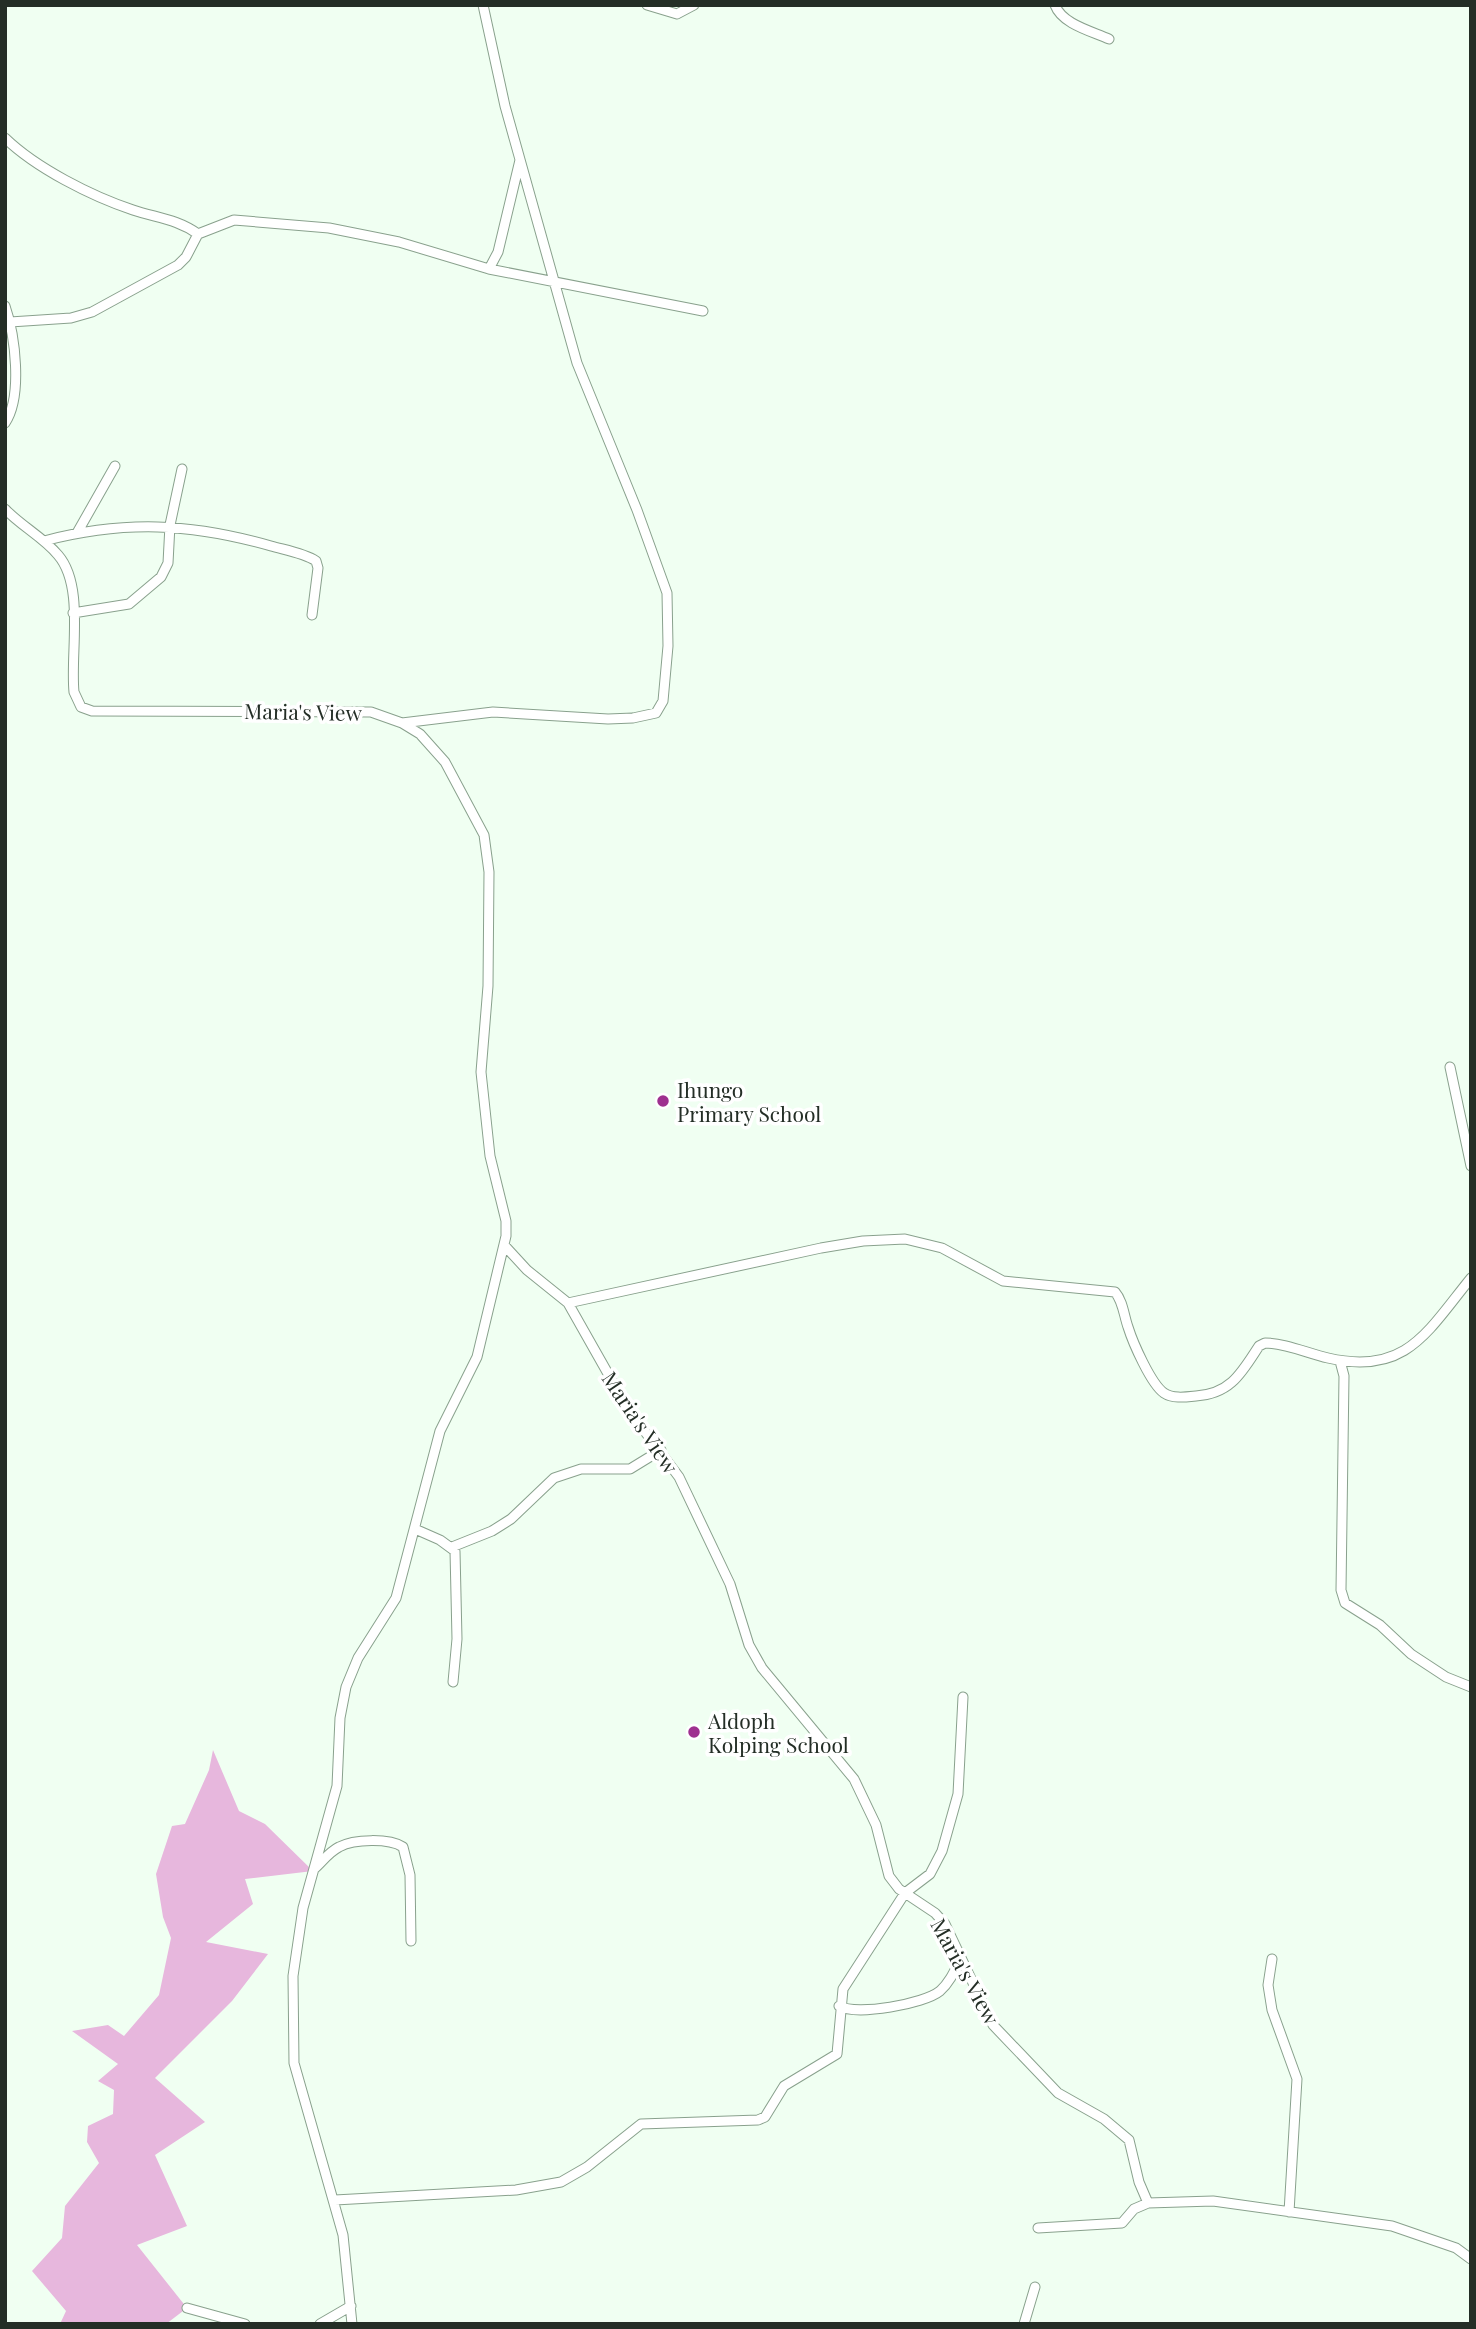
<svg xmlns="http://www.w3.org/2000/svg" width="1476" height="2329" viewBox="0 0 1476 2329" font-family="'Playfair Display',serif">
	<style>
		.forest { fill: #e7b7dd }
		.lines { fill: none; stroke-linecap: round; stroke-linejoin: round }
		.minor-casing { stroke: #89a18d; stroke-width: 11 }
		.minor { stroke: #fff; stroke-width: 9 }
		.poi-dot { fill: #9e308f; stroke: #fff; stroke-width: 2.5 }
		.labels { text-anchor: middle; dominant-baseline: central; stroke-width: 7; stroke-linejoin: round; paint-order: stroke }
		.street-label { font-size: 21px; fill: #242e26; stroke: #fff }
		.poi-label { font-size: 21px; fill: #242e26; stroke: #fff; text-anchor: start }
	</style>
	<rect width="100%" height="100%" fill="#f0fff2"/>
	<path class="forest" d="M 213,1750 L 239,1811 L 265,1824 L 313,1871 L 245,1879 L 253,1904 L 206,1942 L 268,1954 L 232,2001 L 155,2078 L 205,2122 L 155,2155 L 187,2226 L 137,2245 L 187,2308 L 166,2324 L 60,2324 L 66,2311 L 32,2271 L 62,2238 L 65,2206 L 99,2163 L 87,2142 L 88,2126 L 113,2114 L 114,2090 L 98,2081 L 118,2064 L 72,2031 L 108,2025 L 124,2036 L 159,1995 L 171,1938 L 163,1917 L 156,1874 L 172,1826 L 185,1824 L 209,1770 Z"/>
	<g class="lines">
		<g class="minor-casing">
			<path id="minor" d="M 647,5 L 677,14 L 694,5
				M 1055,5 C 1062,24 1091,31 1109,39
				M 5,138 C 36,168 91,196 133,210 C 157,218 177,219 198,234
				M 489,269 L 498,252 L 520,160
				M 5,306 C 15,335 23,396 5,423
				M 10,322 L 71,318 L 92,312 L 178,265 L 186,257 L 198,234 L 234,220 L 329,228 L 399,242 L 489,269 L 703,311
				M 5,509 C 21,526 43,537 58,555 C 85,586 70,653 74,692 L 81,707 L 92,711 L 371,712 L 402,723 L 420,734 L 445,762 L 484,835 L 489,872 L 488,986 L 481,1072 L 490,1156 L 506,1221 L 506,1236 L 477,1357 L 440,1431 L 396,1598 L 358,1658 L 346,1687 L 340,1718 L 337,1786 L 303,1908 L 293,1976 L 294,2063 L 343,2235 L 352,2324
				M 77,533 L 115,466
				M 44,541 C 125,520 190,523 271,546 C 285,550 304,553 316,561 L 318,568 L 312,615
				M 73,613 L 129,604 L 161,577 L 168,563 L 170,525 L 182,469
				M 402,723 L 493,712 L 608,719 L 633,718 L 656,713 L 663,701 L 668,646 L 667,593 L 637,510 L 577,363 L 505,106 L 483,5
				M 1450,1067 L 1471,1166
				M 504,1245 L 527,1270 L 568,1303 L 628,1409 L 679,1477 L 730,1584 L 749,1645 L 762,1668 L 854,1779 L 876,1825 L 889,1876 L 899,1889 L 935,1913 L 945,1924 L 993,2025 L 1058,2093 L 1104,2119 L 1129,2140 L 1139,2182 L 1148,2203 L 1213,2201 L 1392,2226 L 1456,2248 L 1471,2259
				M 568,1303 L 821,1248 L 863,1241 L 905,1239 L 942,1248 L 1003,1281 L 1115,1292 C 1123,1301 1124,1316 1128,1327 C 1133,1343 1151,1384 1164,1393 C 1173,1399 1186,1397 1196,1396 C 1231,1394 1242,1372 1259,1346 L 1265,1343 C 1285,1343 1307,1353 1328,1358 C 1406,1376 1427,1332 1471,1278
				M 1340,1361 L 1344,1376 L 1341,1590 L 1345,1603 L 1380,1625 L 1411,1654 L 1446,1677 L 1471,1687
				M 415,1529 L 440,1540 L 455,1551 L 457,1639 L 453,1682
				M 452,1547 L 492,1531 L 511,1519 L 554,1478 L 581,1469 L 630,1469 L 661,1450
				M 314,1869 C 322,1862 329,1852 339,1847 C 354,1839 389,1838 403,1847 L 410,1875 L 411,1941
				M 1272,1959 L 1268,1985 L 1272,2010 L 1297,2079 L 1289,2212
				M 839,2006 C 857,2016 924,2004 940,1991 C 950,1982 955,1970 961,1958
				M 335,2200 L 516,2190 L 561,2182 L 587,2167 L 641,2124 L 758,2120 L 765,2117 L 784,2086 L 837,2054 L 843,1989 L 905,1893 L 930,1874 L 942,1851 L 958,1794 L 963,1697
				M 1038,2228 L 1122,2223 L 1134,2209 L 1148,2203
				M 187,2308 L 245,2324
				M 320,2324 L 351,2306
				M 1024,2324 L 1035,2287"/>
		</g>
		<use href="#minor" class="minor"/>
	</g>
	<g class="poi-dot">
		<circle cx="663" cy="1101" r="7"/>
		<circle cx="694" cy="1732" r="7"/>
	</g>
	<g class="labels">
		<g class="street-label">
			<text transform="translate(303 711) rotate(1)">Maria's View</text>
			<text transform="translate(641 1422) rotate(56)">Maria's View</text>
			<text transform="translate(966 1971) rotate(61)">Maria's View</text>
		</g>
		<g class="poi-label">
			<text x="677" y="1089">Ihungo<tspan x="677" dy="24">Primary School</tspan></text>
			<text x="708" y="1720">Aldoph<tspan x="708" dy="24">Kolping School</tspan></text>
		</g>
	</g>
	<rect width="1476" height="2329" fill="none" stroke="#242e26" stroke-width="14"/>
</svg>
